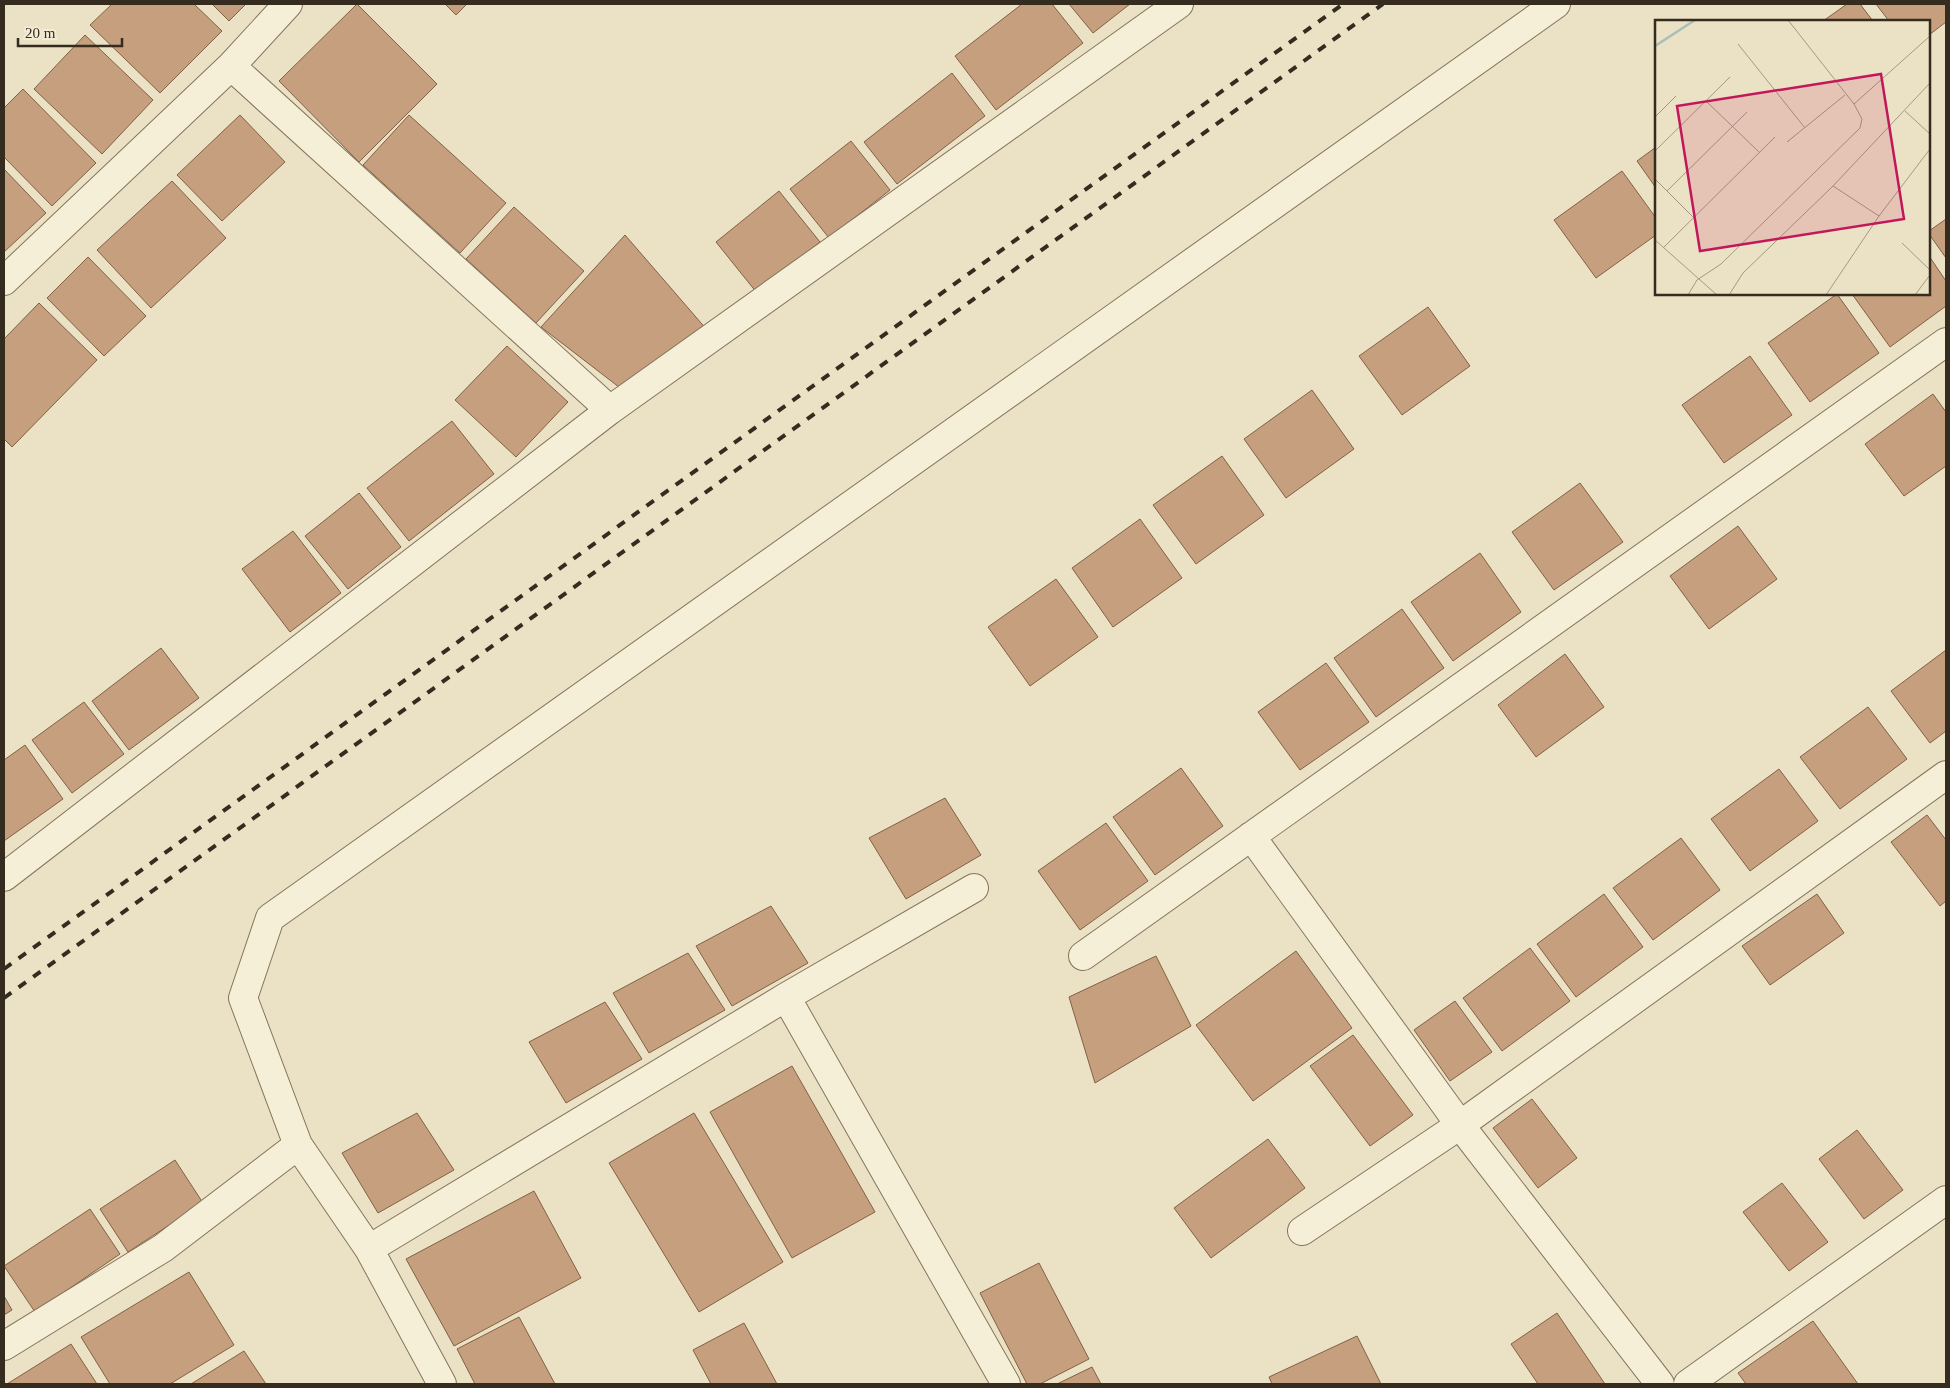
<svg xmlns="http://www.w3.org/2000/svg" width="1950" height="1388" viewBox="0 0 1950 1388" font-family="Georgia,serif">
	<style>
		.building { fill: #c6a07e; stroke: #826044 }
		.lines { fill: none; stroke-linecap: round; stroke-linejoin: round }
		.minor-casing { stroke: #85745d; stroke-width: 30 }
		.minor { stroke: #f6efd8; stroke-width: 28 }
		.rail { stroke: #362b1f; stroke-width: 4; stroke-dasharray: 9 9; stroke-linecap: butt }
		.inset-river { fill: none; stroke: #a7bfb9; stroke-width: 2.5 }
		.inset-road { fill: none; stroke: #a39983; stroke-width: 1 }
		.view { fill: #c2185b; fill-opacity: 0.15; stroke: #c2185b; stroke-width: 2.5 }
		.inset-edge { fill: none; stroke: #362b1f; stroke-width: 2.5 }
	</style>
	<rect width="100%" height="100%" fill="#ebe2c5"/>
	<path class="building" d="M 112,4 L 194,4 L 222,31 L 160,93 L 90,25 Z
		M 212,4 L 246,4 L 229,21 Z
		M 357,4 L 437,84 L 359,162 L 279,81 Z
		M 445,4 L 467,4 L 456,15 Z
		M 1022,4 L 1052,4 L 1083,43 L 996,110 L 955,56 Z
		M 1069,4 L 1130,4 L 1093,33 Z
		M 1847,4 L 1860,4 L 1873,21 L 1823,21 Z
		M 1876,4 L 1946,4 L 1946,22 L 1929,35 L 1929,21 L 1889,21 Z
		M 85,35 L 153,100 L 102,154 L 34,89 Z
		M 952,73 L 985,116 L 897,184 L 864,142 Z
		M 23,89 L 96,163 L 52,206 L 4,157 L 4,108 Z
		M 240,115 L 285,162 L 222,221 L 177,175 Z
		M 409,115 L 506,203 L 460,253 L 363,165 Z
		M 851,141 L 890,190 L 829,238 L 790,189 Z
		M 1656,147 L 1656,188 L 1637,161 Z
		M 4,169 L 46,213 L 4,252 Z
		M 1622,171 L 1656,218 L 1656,235 L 1596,278 L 1554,220 Z
		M 172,181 L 226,238 L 151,308 L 97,250 Z
		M 779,191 L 820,242 L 757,293 L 716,242 Z
		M 514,207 L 584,271 L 536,323 L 466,259 Z
		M 1946,219 L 1946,258 L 1929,234 L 1929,231 Z
		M 625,235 L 708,331 L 628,394 L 541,327 Z
		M 1929,256 L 1946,281 L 1946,306 L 1890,347 L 1852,294 L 1929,294 Z
		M 88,257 L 146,316 L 104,356 L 47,298 Z
		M 1837,294 L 1879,353 L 1810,402 L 1768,343 Z
		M 39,303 L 97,360 L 12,447 L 4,439 L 4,339 Z
		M 1428,307 L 1470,366 L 1402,415 L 1359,356 Z
		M 507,346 L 568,402 L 516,457 L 455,400 Z
		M 1750,356 L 1792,415 L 1724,463 L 1682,405 Z
		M 1312,390 L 1354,449 L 1286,498 L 1244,439 Z
		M 1933,394 L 1946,412 L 1946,466 L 1904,496 L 1865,444 Z
		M 452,421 L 494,474 L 409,541 L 367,488 Z
		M 1222,456 L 1264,515 L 1196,564 L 1153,505 Z
		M 1580,483 L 1623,542 L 1554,590 L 1512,532 Z
		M 359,493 L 401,547 L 348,589 L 305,536 Z
		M 1140,519 L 1182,578 L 1113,627 L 1072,568 Z
		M 1738,526 L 1777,579 L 1709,629 L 1670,576 Z
		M 293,531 L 341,593 L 290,632 L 242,569 Z
		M 1480,553 L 1521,612 L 1453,661 L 1411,602 Z
		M 1056,579 L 1098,637 L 1030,686 L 988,627 Z
		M 1402,609 L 1444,668 L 1376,717 L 1334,658 Z
		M 161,648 L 199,698 L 129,750 L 92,701 Z
		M 1946,650 L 1946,731 L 1930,743 L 1891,691 Z
		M 1565,654 L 1604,707 L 1536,757 L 1498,705 Z
		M 1326,663 L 1369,722 L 1300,770 L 1258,712 Z
		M 84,702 L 124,754 L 72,793 L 32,740 Z
		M 1868,707 L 1907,759 L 1840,809 L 1800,757 Z
		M 25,745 L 63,799 L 4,841 L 4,760 Z
		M 1181,768 L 1223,826 L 1155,875 L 1113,817 Z
		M 1779,769 L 1818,821 L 1750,871 L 1711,819 Z
		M 945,798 L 981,855 L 906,899 L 869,838 Z
		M 1927,815 L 1946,840 L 1946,901 L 1940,906 L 1891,842 Z
		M 1106,823 L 1148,881 L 1080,930 L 1038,871 Z
		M 1681,838 L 1720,890 L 1653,940 L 1613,888 Z
		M 1604,894 L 1643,947 L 1576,997 L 1537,944 Z
		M 1817,894 L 1844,933 L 1770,985 L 1742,946 Z
		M 771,906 L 808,963 L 732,1006 L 696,946 Z
		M 1530,948 L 1570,1001 L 1502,1051 L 1463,998 Z
		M 1296,951 L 1352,1028 L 1253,1101 L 1196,1025 Z
		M 688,953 L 725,1010 L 649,1053 L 613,993 Z
		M 1156,956 L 1191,1026 L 1095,1083 L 1069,997 Z
		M 1455,1001 L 1492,1052 L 1450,1081 L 1414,1030 Z
		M 605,1002 L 642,1059 L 566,1103 L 529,1042 Z
		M 1353,1035 L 1413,1115 L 1370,1146 L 1310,1066 Z
		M 792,1066 L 875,1212 L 792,1258 L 710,1112 Z
		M 1532,1099 L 1577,1158 L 1538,1188 L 1493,1128 Z
		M 417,1113 L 454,1170 L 378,1213 L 342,1153 Z
		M 694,1113 L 783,1262 L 699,1312 L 609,1163 Z
		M 1857,1130 L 1903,1190 L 1864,1219 L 1819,1159 Z
		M 1268,1139 L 1305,1188 L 1211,1258 L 1174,1208 Z
		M 175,1160 L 203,1203 L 128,1252 L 100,1209 Z
		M 1782,1183 L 1828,1242 L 1789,1271 L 1743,1212 Z
		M 534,1191 L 581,1278 L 454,1346 L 406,1259 Z
		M 90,1209 L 120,1254 L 35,1312 L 4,1266 Z
		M 1039,1263 L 1089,1359 L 1040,1384 L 1027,1384 L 980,1293 Z
		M 189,1272 L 234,1345 L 170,1384 L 110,1384 L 81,1337 Z
		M 4,1296 L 12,1310 L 4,1315 Z
		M 1557,1313 L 1605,1384 L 1538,1384 L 1511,1344 Z
		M 519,1317 L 555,1384 L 475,1384 L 457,1349 Z
		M 1813,1321 L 1858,1384 L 1746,1384 L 1738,1373 Z
		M 744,1323 L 777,1384 L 711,1384 L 693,1350 Z
		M 1357,1336 L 1381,1384 L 1272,1384 L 1269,1377 Z
		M 71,1344 L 97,1384 L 7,1384 Z
		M 244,1351 L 266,1384 L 191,1384 Z
		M 1092,1367 L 1101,1384 L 1057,1384 Z"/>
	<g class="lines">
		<g class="minor-casing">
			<path id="minor" d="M 231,66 L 610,410
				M 4,281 L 231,66 L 288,4
				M 1251,836 L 1460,1125 L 1660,1384
				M 4,877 L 610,410 L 1179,4
				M 1083,956 L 1946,342
				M 786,997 L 1006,1384
				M 1302,1231 L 1460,1125 L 1946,775
				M 369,1249 L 786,997 L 974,888
				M 4,1346 L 163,1248 L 298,1145
				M 442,1384 L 369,1249 L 298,1145 L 243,998 L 270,918 L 1556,4
				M 1688,1384 L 1946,1200"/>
		</g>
		<use href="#minor" class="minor"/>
		<path class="rail" d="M 4,969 L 1343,4
			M 4,998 L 1383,4"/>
	</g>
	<g transform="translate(1655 20)">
		<rect width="275" height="275" fill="#ebe2c5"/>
		<path class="inset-river" d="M 0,26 L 40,0"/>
		<path class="inset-road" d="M 83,24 L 150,108M 51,81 L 104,132M 199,84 L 275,16M 250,91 L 275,114M 0,97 L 21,76M 132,122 L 190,75M 0,131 L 75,57M 0,159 L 38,197M 178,166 L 224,196M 12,171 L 92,92M 0,220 L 62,275M 247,223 L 275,250M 8,228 L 120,117M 33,275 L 42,260 L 66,244 L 205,108 L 207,99 L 199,84 L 133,0M 74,275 L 88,253 L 178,166 L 275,63M 171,275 L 224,196 L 275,129M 260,275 L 275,255"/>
		<path class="view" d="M 226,54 L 249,199 L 45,231 L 22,86 Z"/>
		<rect width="275" height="275" class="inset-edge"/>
	</g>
	<rect width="1950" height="1388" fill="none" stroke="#362b1f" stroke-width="10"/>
	<path d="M18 38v8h104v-8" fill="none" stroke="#362b1f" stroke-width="2.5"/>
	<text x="25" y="38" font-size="15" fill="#362b1f" stroke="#f3ecd4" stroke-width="4" paint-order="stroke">20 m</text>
</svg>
